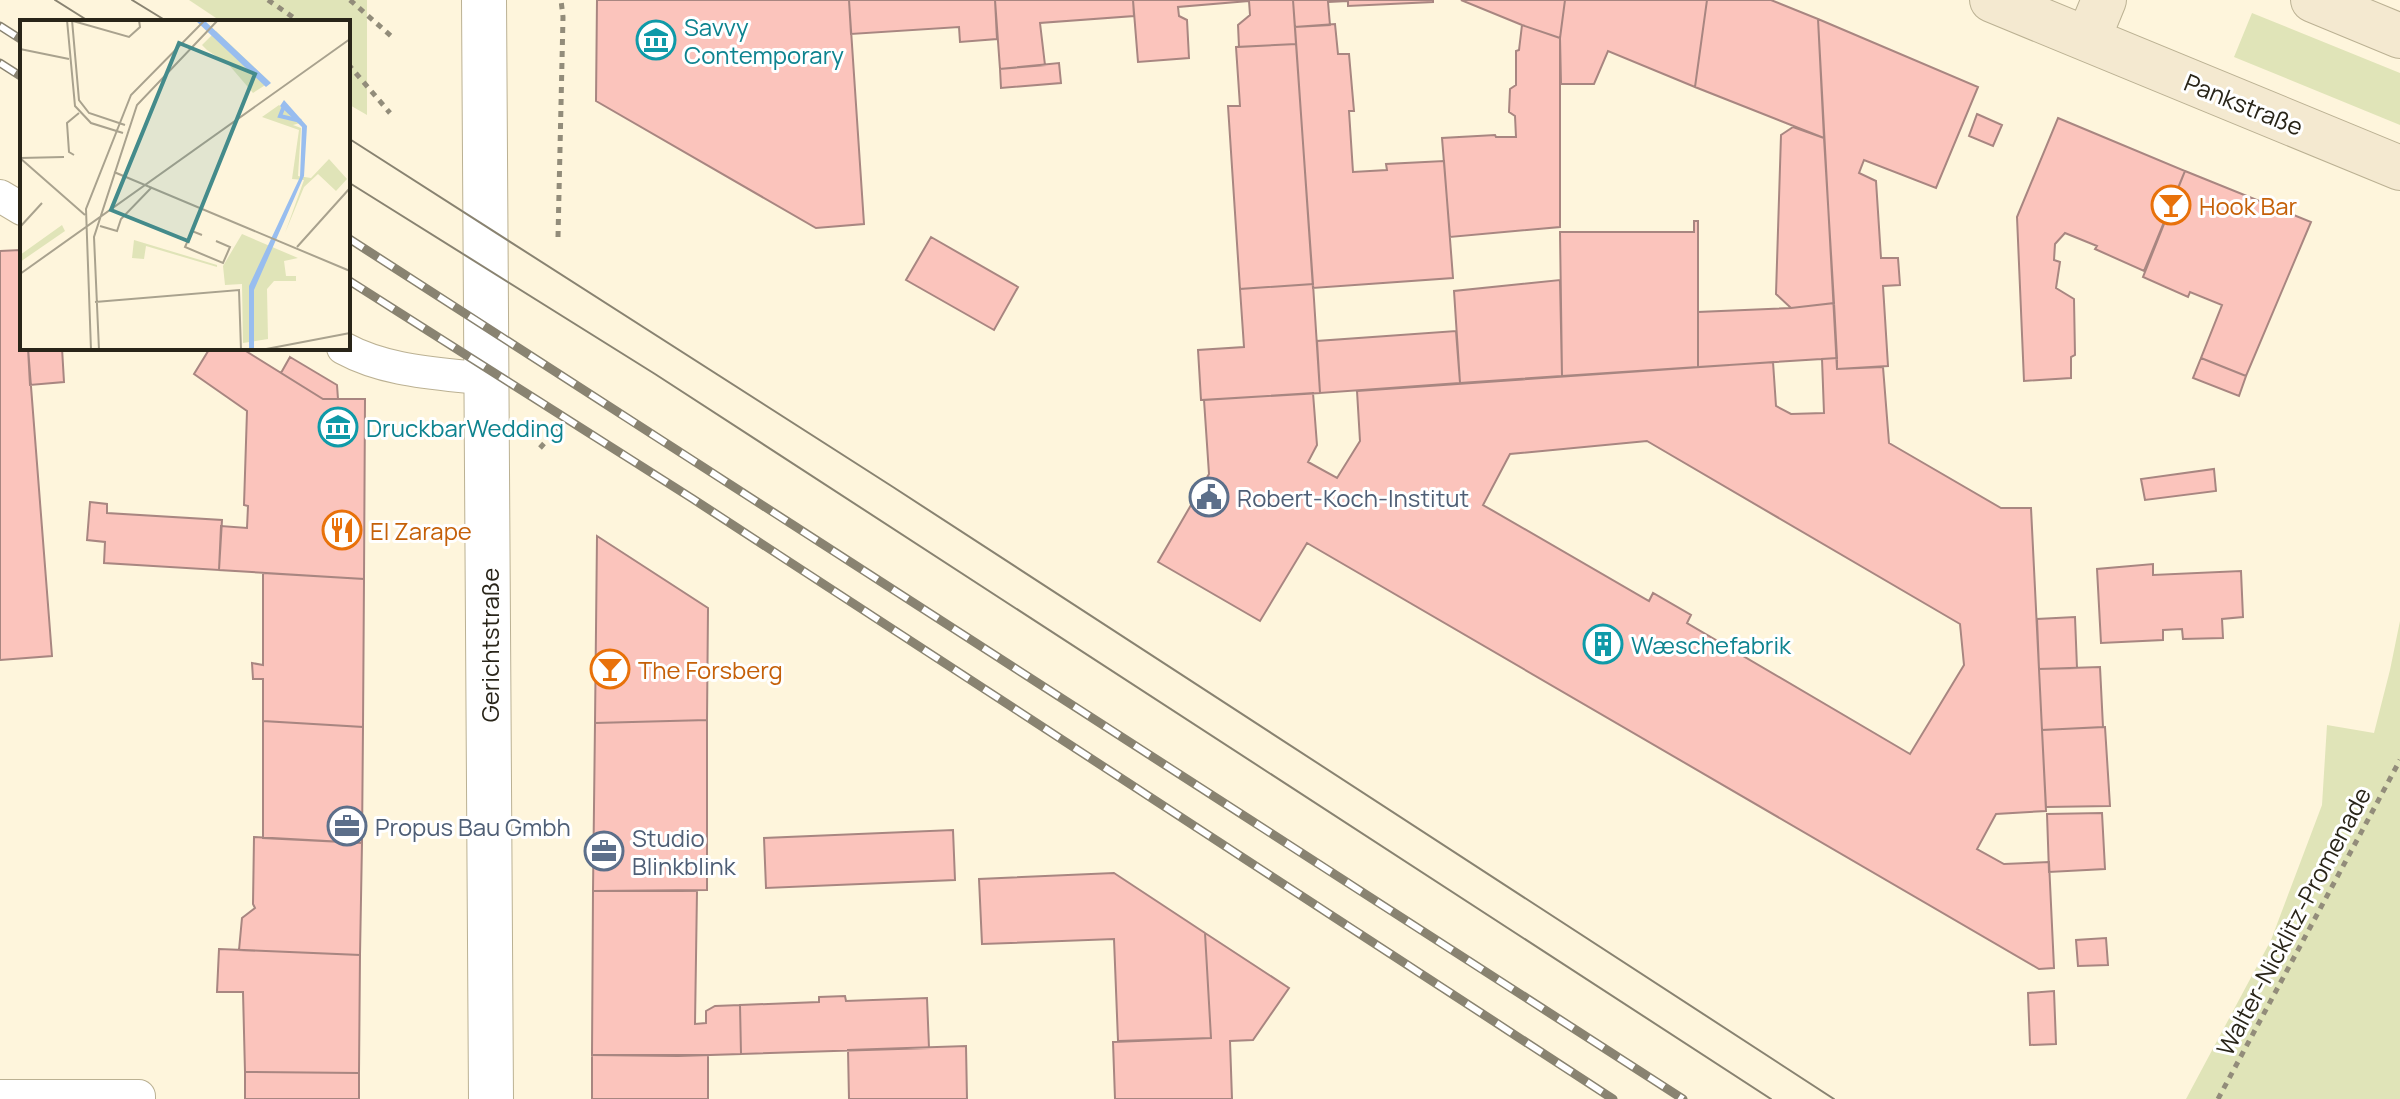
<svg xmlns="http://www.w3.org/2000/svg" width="2400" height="1099" viewBox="0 0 2400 1099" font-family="Manrope,sans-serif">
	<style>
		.green { fill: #e0e4b8 }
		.building { fill: #fbc4bc; stroke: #a88681; stroke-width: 2; fill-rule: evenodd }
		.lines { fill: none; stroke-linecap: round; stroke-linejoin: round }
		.lane-casing { stroke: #bbb193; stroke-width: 34 }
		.street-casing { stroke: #bbb193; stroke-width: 46 }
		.secondary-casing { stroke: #bbb193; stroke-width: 46 }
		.path { stroke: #928c7a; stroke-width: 5; stroke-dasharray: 6 6; stroke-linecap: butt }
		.lane { stroke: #fff; stroke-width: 32 }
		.street { stroke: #fff; stroke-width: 44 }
		.secondary { stroke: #f4e9d0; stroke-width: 44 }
		.tram { stroke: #898371; stroke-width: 2 }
		.rail-casing { stroke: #898371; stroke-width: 9 }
		.rail { stroke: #fff; stroke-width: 6; stroke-dasharray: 18; stroke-linecap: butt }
		.labels { text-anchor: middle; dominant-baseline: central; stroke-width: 6; stroke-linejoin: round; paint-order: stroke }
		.culture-label { font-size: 24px; fill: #0d838f; stroke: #fff; text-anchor: start }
		.street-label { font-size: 24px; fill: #292519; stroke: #fff }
		.food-label { font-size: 24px; fill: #c56008; stroke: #fff; text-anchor: start }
		.service-label { font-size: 24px; fill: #4e5e75; stroke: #fff; text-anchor: start }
		.inset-river { fill: none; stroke: #98bdef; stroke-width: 4 }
		.inset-road { fill: none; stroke: #a9a28e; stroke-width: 2 }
		.view { fill: #448b8b; fill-opacity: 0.15; stroke: #448b8b; stroke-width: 4 }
		.inset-edge { fill: none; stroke: #292519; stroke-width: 4 }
	</style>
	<rect width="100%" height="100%" fill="#fef5dc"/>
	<path class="green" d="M 189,0 L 367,0 L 367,115 L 348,104 L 348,22 L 222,22 Z
		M 2252,13 L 2400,73 L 2400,125 L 2234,57 Z
		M 2400,621 L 2400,1099 L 2186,1099 L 2271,940 L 2322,805 L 2327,725 L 2374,733 L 2390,670 Z"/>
	<path class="building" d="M 597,0 L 849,0 L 864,224 L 816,228 L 596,101 Z
		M 849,0 L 995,0 L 997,39 L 960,42 L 959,27 L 851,34 Z
		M 995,0 L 1133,0 L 1134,16 L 1040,23 L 1045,65 L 1000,69 Z
		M 1133,0 L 1293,0 L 1296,44 L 1239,47 L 1238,25 L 1250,15 L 1249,1 L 1178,7 L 1179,16 L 1187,20 L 1189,58 L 1138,62 Z
		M 1293,0 L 1433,0 L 1433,2 L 1348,6 L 1348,1 L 1328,2 L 1330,25 L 1295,27 Z
		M 1461,0 L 1565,0 L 1560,38 L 1522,25 Z
		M 1565,0 L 1707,0 L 1695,87 L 1608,51 L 1594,84 L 1561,84 L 1560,38 Z
		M 1707,0 L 1771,0 L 1818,19 L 1824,138 L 1695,87 Z
		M 1818,19 L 1978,87 L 1936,188 L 1864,160 L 1859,173 L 1876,181 L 1881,258 L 1898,258 L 1900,285 L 1883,286 L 1888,366 L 1837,369 Z
		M 1335,24 L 1338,54 L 1349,54 L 1354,111 L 1349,111 L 1353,172 L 1387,170 L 1386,164 L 1444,161 L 1453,278 L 1313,288 L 1295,27 Z
		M 1522,25 L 1560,38 L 1560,227 L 1450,237 L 1442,138 L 1495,135 L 1496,137 L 1516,137 L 1515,116 L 1509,112 L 1510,89 L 1516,85 L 1516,51 L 1519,50 Z
		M 1296,44 L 1313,284 L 1240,289 L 1228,106 L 1240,106 L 1236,47 Z
		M 1059,63 L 1061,83 L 1001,88 L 1000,69 Z
		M 1977,114 L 2002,125 L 1993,146 L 1969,136 Z
		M 2058,118 L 2185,171 L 2144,271 L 2095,249 L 2097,246 L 2065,233 L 2055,244 L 2054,260 L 2060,262 L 2056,288 L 2074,299 L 2075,355 L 2071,357 L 2071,378 L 2024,381 L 2017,217 Z
		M 1793,127 L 1824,138 L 1834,303 L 1791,308 L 1776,294 L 1781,135 Z
		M 2185,171 L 2311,222 L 2246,376 L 2201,358 L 2222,305 L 2190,292 L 2188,297 L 2143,277 Z
		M 1694,221 L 1698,221 L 1698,367 L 1562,376 L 1560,232 L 1694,232 Z
		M 931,237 L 1018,287 L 994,330 L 906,280 Z
		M 20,250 L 22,348 L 28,348 L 52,656 L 0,660 L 0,251 Z
		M 1560,280 L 1562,376 L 1460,383 L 1454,291 Z
		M 1313,284 L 1320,393 L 1201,400 L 1198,350 L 1244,347 L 1240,289 Z
		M 1834,303 L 1837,358 L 1698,367 L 1698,312 L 1791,308 Z
		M 1456,331 L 1460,383 L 1320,393 L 1317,341 Z
		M 28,348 L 62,348 L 64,382 L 30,385 Z
		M 210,348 L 241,348 L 323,399 L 365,399 L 364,579 L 219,570 L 221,526 L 247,528 L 248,506 L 244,505 L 247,411 L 194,374 Z
		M 290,357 L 337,385 L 338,399 L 323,399 L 281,373 Z
		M 1837,358 L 1837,369 L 1883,367 L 1889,443 L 2001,508 L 2031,508 L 2046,811 L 1996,814 L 1977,849 L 2004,864 L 2049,862 L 2054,968 L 2039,969 L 1307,543 L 1260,621 L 1158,562 L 1209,474 L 1204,400 L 1313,393 L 1317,445 L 1308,462 L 1337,478 L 1360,441 L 1357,391 L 1773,362 L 1776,406 L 1791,414 L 1824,413 L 1822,359 ZM 1647,441 L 1960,624 L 1964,665 L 1910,754 L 1687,623 L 1691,615 L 1653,593 L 1649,601 L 1483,505 L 1510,454 Z
		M 2201,358 L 2246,376 L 2239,396 L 2193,378 Z
		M 2214,469 L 2216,491 L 2145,500 L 2141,479 Z
		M 90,502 L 107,504 L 107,513 L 222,520 L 219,570 L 104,563 L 105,542 L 87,540 Z
		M 597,536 L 708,608 L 707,720 L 595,723 Z
		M 2153,564 L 2153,575 L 2241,571 L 2243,617 L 2222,619 L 2223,638 L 2183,639 L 2182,629 L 2163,630 L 2163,640 L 2101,643 L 2097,569 Z
		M 263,573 L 364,579 L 363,727 L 263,721 L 263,679 L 253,679 L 252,663 L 263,665 Z
		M 2075,617 L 2077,668 L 2039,669 L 2037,619 Z
		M 2100,667 L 2103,727 L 2042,730 L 2039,669 Z
		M 707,720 L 707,890 L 593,891 L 595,723 Z
		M 263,721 L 363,727 L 362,843 L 263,838 Z
		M 2105,727 L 2110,806 L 2046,807 L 2042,730 Z
		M 2102,813 L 2105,869 L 2049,872 L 2047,814 Z
		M 953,830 L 955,880 L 766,888 L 764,838 Z
		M 254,837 L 362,843 L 360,955 L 239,950 L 242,918 L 255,908 L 253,904 Z
		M 1114,873 L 1205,933 L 1211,1038 L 1118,1041 L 1114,939 L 982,944 L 979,879 Z
		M 593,891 L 697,891 L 695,1024 L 706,1023 L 706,1011 L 715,1006 L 740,1005 L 741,1054 L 678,1056 L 592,1055 Z
		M 1205,933 L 1289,988 L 1253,1040 L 1230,1041 L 1232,1099 L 1115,1099 L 1113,1042 L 1211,1038 Z
		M 2106,938 L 2108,965 L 2078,966 L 2076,940 Z
		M 219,949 L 360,955 L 359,1073 L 245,1072 L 243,992 L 217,992 Z
		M 2054,991 L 2056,1044 L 2030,1045 L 2028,993 Z
		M 845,996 L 846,1001 L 927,998 L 929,1048 L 741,1054 L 740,1005 L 819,1002 L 819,997 Z
		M 966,1046 L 967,1099 L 849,1099 L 848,1050 Z
		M 592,1055 L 708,1055 L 708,1099 L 592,1099 Z
		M 245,1072 L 359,1073 L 359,1099 L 245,1099 Z"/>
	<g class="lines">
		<g class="lane-casing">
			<path id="lane" d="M 0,196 L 22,209
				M 343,348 C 387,372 437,373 486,379
				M 0,1096 L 139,1096 L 139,1099"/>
		</g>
		<g class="street-casing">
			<path id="street" d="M 484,0 L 491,1099"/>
		</g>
		<g class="secondary-casing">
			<path id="secondary" d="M 1992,0 L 2400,168
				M 2313,0 L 2400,36
				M 2088,39 L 2104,0"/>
		</g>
		<path class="path" d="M 268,0 L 300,22
			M 350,0 L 391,36
			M 348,64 L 390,113
			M 558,237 L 563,17 L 561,0
			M 540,448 L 557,429
			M 2218,1099 L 2400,760"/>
		<use href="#lane" class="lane"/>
		<use href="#street" class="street"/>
		<use href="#secondary" class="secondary"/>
		<path class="tram" d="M 55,0 L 90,22
			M 132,0 L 168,22
			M 348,138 L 893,487 L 1834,1099
			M 348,182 L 655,374 L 1771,1099"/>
		<g class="rail-casing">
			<path id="rail" d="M 0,26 L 22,40
				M 0,63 L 22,77
				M 348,238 L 1683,1099
				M 348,280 L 693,499 L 1613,1099"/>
		</g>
		<use href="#rail" class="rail"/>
	</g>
	<defs>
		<g id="museum-ring" transform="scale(2)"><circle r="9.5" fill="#fff" stroke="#0f9aa8" stroke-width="1.5"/><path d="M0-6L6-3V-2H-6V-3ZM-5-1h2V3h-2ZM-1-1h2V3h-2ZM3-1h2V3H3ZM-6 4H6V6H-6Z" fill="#0f9aa8"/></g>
		<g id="bar-ring" transform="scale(2)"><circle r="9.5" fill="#fff" stroke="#e8710a" stroke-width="1.5"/><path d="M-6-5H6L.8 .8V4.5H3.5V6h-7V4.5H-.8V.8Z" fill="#e8710a"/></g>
		<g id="civic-ring" transform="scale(2)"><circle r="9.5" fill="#fff" stroke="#5c6f8a" stroke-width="1.5"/><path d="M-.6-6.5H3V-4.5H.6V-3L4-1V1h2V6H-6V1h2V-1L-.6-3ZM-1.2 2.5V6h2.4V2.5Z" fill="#5c6f8a"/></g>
		<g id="restaurant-ring" transform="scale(2)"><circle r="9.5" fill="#fff" stroke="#e8710a" stroke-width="1.5"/><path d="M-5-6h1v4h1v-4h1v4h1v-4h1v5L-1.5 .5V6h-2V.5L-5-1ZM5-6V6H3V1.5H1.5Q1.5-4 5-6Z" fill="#e8710a"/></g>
		<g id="building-ring" transform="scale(2)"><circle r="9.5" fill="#fff" stroke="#0f9aa8" stroke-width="1.5"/><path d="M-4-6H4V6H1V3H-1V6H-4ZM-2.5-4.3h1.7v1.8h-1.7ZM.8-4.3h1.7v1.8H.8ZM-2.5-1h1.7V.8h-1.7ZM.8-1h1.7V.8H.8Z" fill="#0f9aa8"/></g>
		<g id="office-ring" transform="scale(2)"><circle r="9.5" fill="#fff" stroke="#5c6f8a" stroke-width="1.5"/><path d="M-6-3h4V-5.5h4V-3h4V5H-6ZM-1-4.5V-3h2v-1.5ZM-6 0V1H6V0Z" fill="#5c6f8a"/></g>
	</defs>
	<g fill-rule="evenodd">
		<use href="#museum-ring" x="656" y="40"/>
		<use href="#bar-ring" x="2171" y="205"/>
		<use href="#museum-ring" x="338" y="427"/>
		<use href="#civic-ring" x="1209" y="497"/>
		<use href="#restaurant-ring" x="342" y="530"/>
		<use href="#building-ring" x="1603" y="644"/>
		<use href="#bar-ring" x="610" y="669"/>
		<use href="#office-ring" x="347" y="826"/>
		<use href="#office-ring" x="604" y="851"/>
	</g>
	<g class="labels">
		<g class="culture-label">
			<text x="684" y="26">Savvy<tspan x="684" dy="28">Contemporary</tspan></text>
			<text x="366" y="427">DruckbarWedding</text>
			<text x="1631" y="644">Wæschefabrik</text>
		</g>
		<g class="street-label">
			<text transform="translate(2244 104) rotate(22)">Pankstraße</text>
			<text transform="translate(489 645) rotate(-90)">Gerichtstraße</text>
			<text transform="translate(2293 921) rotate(-62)">Walter-Nicklitz-Promenade</text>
		</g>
		<g class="food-label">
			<text x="2199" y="205">Hook Bar</text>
			<text x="370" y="530">El Zarape</text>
			<text x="638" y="669">The Forsberg</text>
		</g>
		<g class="service-label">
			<text x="1237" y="497">Robert-Koch-Institut</text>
			<text x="375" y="826">Propus Bau Gmbh</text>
			<text x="632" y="837">Studio<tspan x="632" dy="28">Blinkblink</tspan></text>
		</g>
	</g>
	<g transform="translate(20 20)">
		<rect width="330" height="330" fill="#fef5dc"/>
		<path d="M 196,11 L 250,62 L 233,73 L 209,45 L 187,30 L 182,25 ZM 259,85 L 280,103 L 273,105 L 281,108 L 278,156 L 291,158 L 309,139 L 327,159 L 316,171 L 298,154 L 284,167 L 265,213 L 284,160 L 272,159 L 279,110 L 242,97 ZM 42,205 L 45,211 L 0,242 L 0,235 ZM 222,214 L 278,238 L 264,241 L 266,256 L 276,256 L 276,261 L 254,261 L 247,269 L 248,319 L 223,323 L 222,264 L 205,265 L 203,246 ZM 114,220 L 197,245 L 197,247 L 126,226 L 124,239 L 112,238 Z" fill="#e0e4b8"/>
		<path d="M 175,0 L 184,0 L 251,63 L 246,67 ZM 264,80 L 287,106 L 284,156 L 234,270 L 234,330 L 229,330 L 229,266 L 280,157 L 282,107 L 260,86 Z" fill="#98bdef"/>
		<path class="inset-river" d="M 264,86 L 260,96 L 281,101"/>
		<path class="inset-road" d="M 47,0 L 55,86 L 71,103 L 103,113M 52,0 L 59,80 L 69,93 L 105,105M 53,1 L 109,17 L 120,7 L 119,0M 0,29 L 49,39M 54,135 L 49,132 L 47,103 L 59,93M 0,138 L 65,195M 0,138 L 44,137M 94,152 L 330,251M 80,206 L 97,211 L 101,199 L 132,167M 0,207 L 22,183M 182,215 L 172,211 L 165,227 L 203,243 L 210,227 L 196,221M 277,227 L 330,168M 0,254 L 330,19M 75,282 L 219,270 L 221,330M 71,330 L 66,189 L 111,75 L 185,0M 79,330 L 74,217 L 117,85 L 198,0M 241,330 L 330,313"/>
		<path class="view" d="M 159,23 L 235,54 L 168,221 L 91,190 Z"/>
		<rect width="330" height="330" class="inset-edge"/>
	</g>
</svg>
